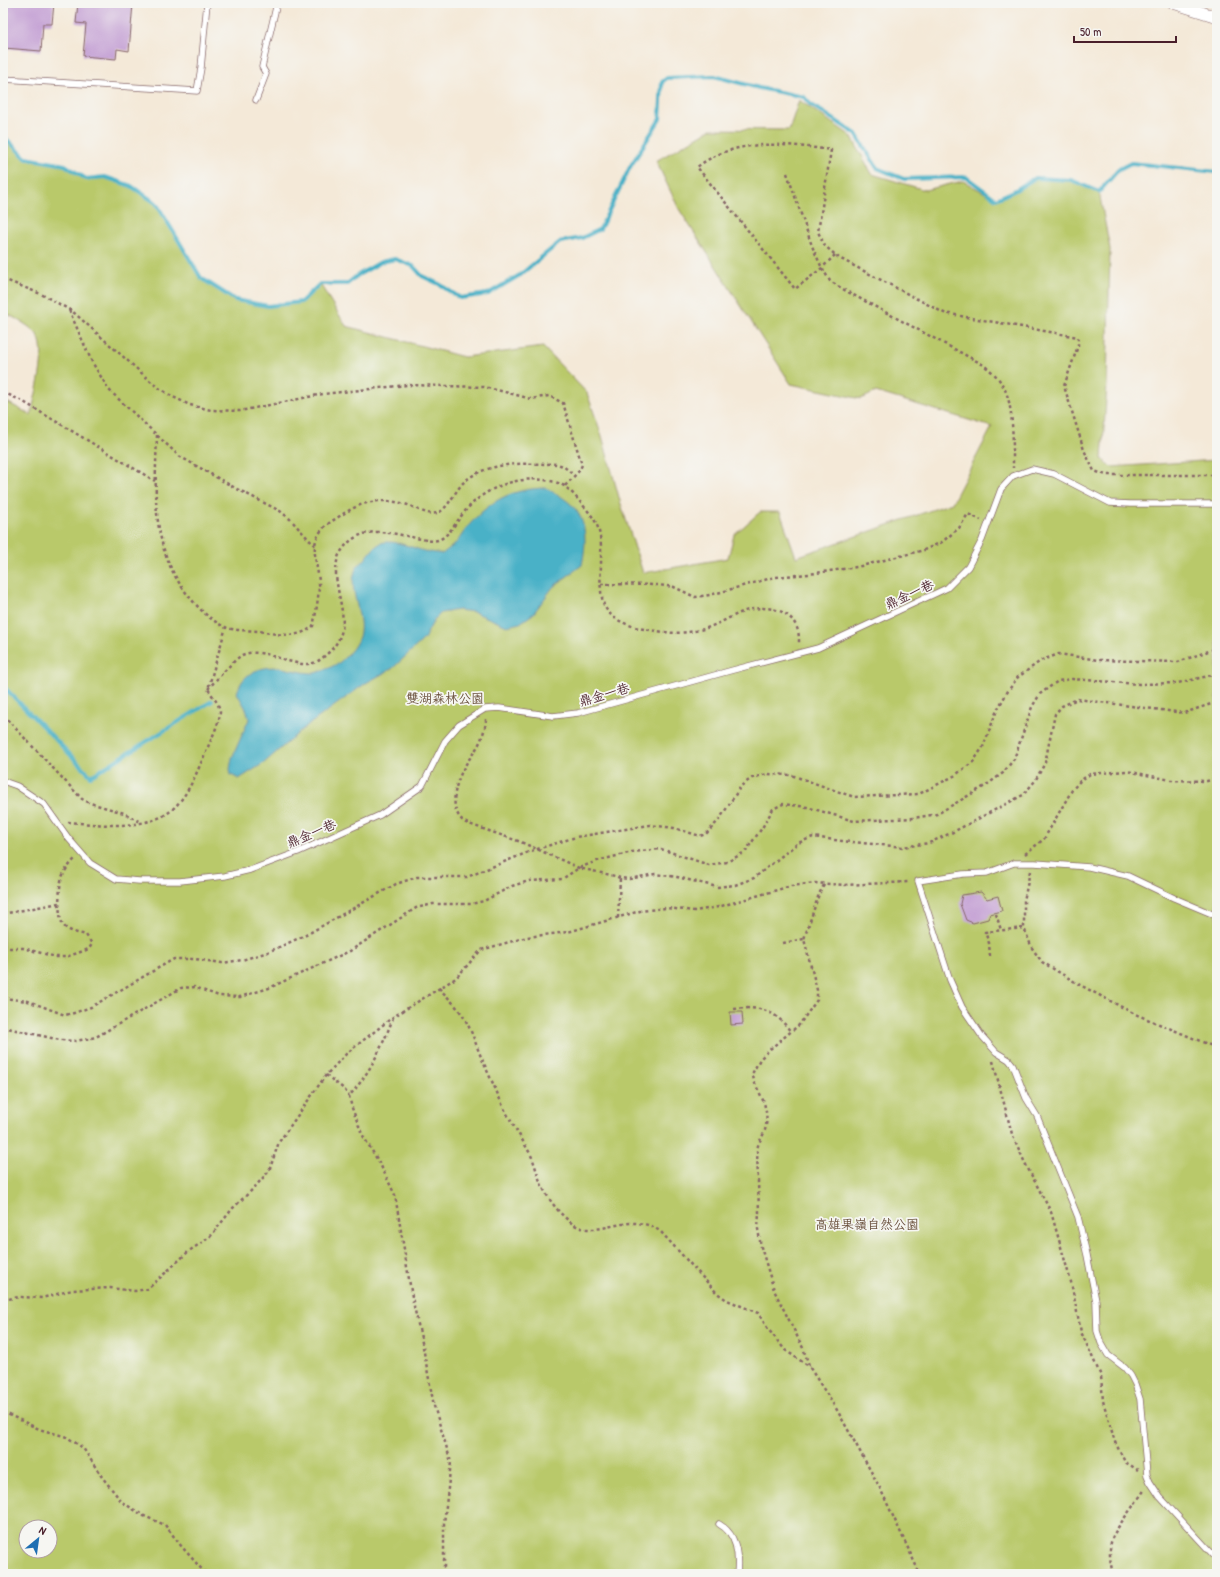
<svg xmlns="http://www.w3.org/2000/svg" width="1220" height="1577" viewBox="0 0 1220 1577" font-family="'Patrick Hand','LXGW WenKai TC',sans-serif">
	<style>
		.green { fill: #b9c96b; stroke: #82744b; fill-rule: evenodd }
		.water { fill: #49b1c7; stroke: #4a6879 }
		.lines { fill: none; stroke-linecap: round; stroke-linejoin: round }
		.stream { stroke: #49b1c7; stroke-width: 4 }
		.building { fill: #c4a0d4 }
		.lane-casing { stroke: #866668; stroke-width: 7 }
		.street-casing { stroke: #866668; stroke-width: 12 }
		.path { stroke: #866668; stroke-width: 2.5; stroke-dasharray: 3 3; stroke-linecap: butt }
		.lane { stroke: #fff; stroke-width: 5.5 }
		.street { stroke: #fff; stroke-width: 11 }
		.labels { text-anchor: middle; dominant-baseline: central; stroke-width: 3.5; stroke-linejoin: round; paint-order: stroke }
		.street-label { font-size: 13px; fill: #4a1f2b; stroke: #f6f6f2 }
		.park-label { font-size: 13px; fill: #6b523e; stroke: #f6f6f2 }
	</style>
	<rect width="100%" height="100%" fill="#f6f6f2"/>
	<filter id="ink" filterUnits="userSpaceOnUse"><feTurbulence type="fractalNoise" baseFrequency=".025" numOctaves="2"/><feDisplacementMap in="SourceGraphic" scale="8" xChannelSelector="R" yChannelSelector="G"/><feConvolveMatrix kernelMatrix="1 2 1 2 8 2 1 2 1" color-interpolation-filters="sRGB"/></filter>
	<filter id="wash" filterUnits="userSpaceOnUse"><feTurbulence type="fractalNoise" baseFrequency=".012" numOctaves="4" result="noise"/><feDisplacementMap in="SourceGraphic" scale="16" xChannelSelector="R" yChannelSelector="G"/><feGaussianBlur stdDeviation="0.9" result="paint"/><feColorMatrix in="noise" values="0 0 0 0 0 0 0 0 0 0 0 0 0 0 0 0 0 1.4 0 .05"/><feComposite in="paint" operator="in"/></filter>
	<g filter="url(#wash)">
		<rect width="100%" height="100%" fill="#f4e9d8"/>
		<path class="green" d="M 799,100 L 851,136 L 872,174 L 925,190 L 963,181 L 996,199 L 1014,191 L 1035,178 L 1071,180 L 1099,192 L 1110,249 L 1107,384 L 1102,459 L 1111,467 L 1217,460 L 1217,1574 L 3,1574 L 3,400 L 31,415 C 35,395 48,354 38,336 C 33,327 13,317 3,312 L 3,136 L 27,158 L 65,165 L 86,179 L 105,177 L 131,186 L 156,203 L 201,278 L 235,300 L 268,306 L 301,302 L 320,284 L 346,326 L 464,357 L 543,347 L 587,393 L 602,436 L 620,501 L 643,573 L 728,558 L 734,535 L 760,512 L 780,512 L 796,557 L 952,503 L 992,427 L 876,392 L 861,399 L 791,384 L 679,209 L 656,161 L 711,129 L 789,130 ZM 26,1527 L 50,1527 L 50,1551 L 26,1551 Z"/>
		<path class="water" d="M 545,488 C 583,505 590,525 582,565 L 553,587 L 533,614 L 520,623 L 507,626 L 474,612 L 458,610 L 441,613 L 434,620 L 424,639 L 393,668 L 366,683 L 304,728 L 264,763 L 239,779 L 231,775 L 230,769 L 232,758 L 249,719 L 246,709 L 237,693 C 240,683 244,677 253,672 C 276,661 289,672 312,673 C 317,674 336,665 340,662 C 348,655 359,643 360,632 C 363,612 346,586 357,567 C 359,563 364,562 366,558 C 371,552 377,542 386,542 C 397,541 414,548 424,551 C 430,552 437,553 442,554 C 447,550 453,546 457,542 C 461,536 465,530 470,524 C 491,500 512,489 545,488 Z"/>
		<g class="lines">
			<path class="stream" d="M 3,136 L 26,158 L 65,165 L 86,179 L 105,177 L 131,186 L 156,203 L 201,278 L 235,300 L 268,306 L 301,302 L 320,284 L 347,284 L 358,275 L 381,262 L 395,259 L 413,266 L 422,276 L 439,284 L 460,298 L 488,294 L 520,275 L 560,242 L 582,238 L 600,229 L 630,167 L 660,119 L 662,82 L 667,78 L 714,76 L 759,88 L 804,97 L 810,104 L 856,134 L 877,168 L 904,179 L 966,177 L 996,199 L 1014,191 L 1035,178 L 1071,180 L 1099,192 L 1119,169 L 1131,163 L 1217,172
				M 3,686 L 91,776 L 212,701"/>
		</g>
		<g id="blocks">
			<path class="building" d="M 3,3 L 54,3 L 52,24 L 43,24 L 41,51 L 4,48 L 6,19 L 3,19 Z
				M 78,3 L 133,3 L 129,51 L 117,49 L 116,59 L 83,56 L 86,24 L 76,23 Z
				M 981,892 L 987,899 L 998,896 L 1002,911 L 990,914 L 988,919 L 973,923 L 966,920 L 960,904 L 962,895 Z
				M 730,1012 L 742,1012 L 743,1024 L 731,1025 Z"/>
		</g>
	</g>
	<g filter="url(#ink)">
		<use href="#blocks" fill-opacity="0" stroke="#866668" stroke-width="1"/>
		<g class="lines">
			<g class="lane-casing">
				<path id="lane" d="M 3,79 L 197,91 L 201,68 L 207,3
					M 256,100 L 266,74 L 262,67 L 277,3
					M 3,781 L 17,786 L 44,804 L 69,839 L 90,863 L 116,879 L 139,881 L 180,881 L 225,876 L 250,870 L 298,852 L 380,815 L 422,786 L 445,741 L 459,725 L 485,709 L 499,708 L 553,716 L 578,713 L 733,670 L 818,648 L 947,588 L 968,567 L 982,540 L 1001,489 L 1013,476 L 1032,469 L 1054,474 L 1110,503 L 1130,504 L 1217,504
					M 1217,916 L 1174,898 L 1128,876 L 1089,867 L 1035,863 L 1014,863 L 987,873 L 963,874 L 918,881 L 950,980 L 962,1007 L 981,1035 L 996,1052 L 1009,1060 L 1013,1065 L 1026,1098 L 1037,1116 L 1078,1217 L 1087,1255 L 1096,1301 L 1097,1331 L 1101,1343 L 1108,1355 L 1125,1368 L 1131,1376 L 1135,1384 L 1140,1399 L 1147,1475 L 1150,1482 L 1160,1497 L 1217,1559
					M 719,1524 C 737,1534 739,1554 737,1574"/>
			</g>
			<g class="street-casing">
				<path id="street" d="M 1173,3 L 1217,17"/>
			</g>
			<path class="path" d="M 787,173 L 812,246 L 822,268 L 830,281 L 846,291 L 982,364 C 990,370 998,376 1003,386 C 1014,403 1013,447 1013,468
				M 835,255 L 822,268 L 795,289 L 697,167 C 736,137 785,144 831,150 L 818,232 L 825,246 L 839,258 L 944,313 L 1078,337 L 1078,346 L 1064,386 L 1084,450 L 1094,471 L 1106,475 L 1217,475
				M 3,279 L 41,294 L 72,311 L 156,386 L 173,397 L 190,405 L 211,410 L 240,411 L 323,394 L 407,385 L 484,387 L 509,393 L 531,399 L 549,396 L 563,403 L 582,465 L 579,471 L 564,487
				M 69,310 L 92,362 L 109,390 L 179,456 L 237,489 L 280,511 L 290,519 L 315,546
				M 3,392 L 22,401 L 155,481
				M 157,435 C 155,495 150,552 192,600 C 201,611 212,621 225,627 C 234,631 248,630 258,631 C 277,634 298,640 313,626 C 316,614 318,600 319,587 C 320,571 309,549 319,534 C 323,527 330,522 337,518 C 360,502 377,497 405,504 C 415,507 426,516 437,513 C 447,511 456,489 464,482 C 485,463 519,463 545,464 C 550,464 556,463 560,465 C 566,467 570,472 574,476
				M 601,584 L 658,585 L 674,587 L 695,597 L 710,595 L 775,577 L 809,574 L 857,567 L 924,550 L 942,542 L 959,528 L 968,514 L 981,520
				M 208,689 C 214,682 236,658 242,655 C 268,644 299,676 321,659 C 355,633 340,612 336,576 C 336,569 336,562 339,555 C 357,523 387,532 416,538 C 423,539 431,542 438,540 C 450,536 458,518 467,509 C 489,484 526,473 558,483 C 567,486 575,496 581,503 C 587,510 595,518 598,528 C 602,540 601,553 601,566 C 600,579 600,594 604,605 C 613,626 646,630 665,632 C 678,634 691,632 704,629 C 719,624 733,615 748,610 C 767,605 792,609 798,631 C 799,635 799,640 799,644
				M 3,715 L 82,799 L 90,803 L 124,813 L 142,823
				M 486,719 C 486,726 483,734 481,740 C 477,749 471,756 466,764 C 456,780 446,810 466,823 L 521,842 L 579,868 L 615,876 L 620,878 L 629,879 L 655,874 L 677,877 L 717,887 L 735,885 L 754,878 L 798,843 L 813,837 L 842,841 L 903,847 L 929,843 L 953,832 L 1023,795 L 1035,781 L 1045,763 L 1055,714 L 1062,706 L 1077,699 L 1184,713 L 1217,702
				M 68,822 C 97,824 128,829 156,819 C 185,809 196,773 208,747 C 212,737 219,724 220,713 C 220,704 212,696 208,689 L 226,627
				M 1025,854 L 1044,839 L 1072,790 L 1080,781 L 1090,774 L 1127,771 L 1171,780 L 1207,781 L 1217,779
				M 1030,871 L 1024,901 L 1024,928 L 1032,948 L 1042,962 L 1080,985 L 1135,1014 L 1217,1048
				M 824,885 L 819,894 L 804,939 L 817,990 L 817,1000 L 799,1025 L 770,1049 L 760,1059 L 753,1072 C 752,1084 763,1095 765,1107 C 767,1114 767,1123 765,1130 C 763,1137 758,1142 757,1150 L 759,1213 L 758,1229 L 761,1247 L 774,1290 L 803,1348 L 810,1368 L 837,1410 L 879,1486 L 920,1574
				M 3,914 L 59,903
				M 996,914 L 1001,930
				M 618,918 L 620,878
				M 783,943 L 804,939
				M 3,948 L 23,948 L 56,957 L 66,957 L 89,949 L 92,944 L 86,935 C 79,933 69,932 64,926 C 57,918 59,887 62,877 C 65,870 70,864 75,859
				M 990,956 L 989,943 L 985,932 L 1024,928
				M 439,988 C 447,997 457,1006 463,1016 C 470,1027 474,1039 479,1052 C 486,1069 494,1085 501,1102 C 509,1119 519,1134 528,1150 C 534,1159 536,1171 540,1181 C 546,1197 559,1214 573,1224 C 598,1241 630,1208 661,1232 L 717,1293 L 727,1300 L 758,1313 L 768,1329 L 785,1350 L 810,1367
				M 3,998 L 28,1001 L 65,1015 L 74,1013 L 91,1007 L 174,959 L 195,959 L 222,963 L 242,960 L 268,952 L 306,935 L 396,884 L 417,877 L 467,877 L 531,851 L 576,837 L 650,825 L 674,828 L 700,836 L 706,834 L 719,820 L 741,786 L 752,778 L 767,774 L 791,775 L 854,797 L 919,794 L 954,776 L 973,762 L 983,747 L 997,710 L 1008,691 L 1018,677 L 1042,660 L 1059,654 L 1098,660 L 1178,662 L 1217,648
				M 734,1009 C 761,1006 775,1010 791,1032
				M 393,1018 C 383,1045 369,1075 349,1096 L 352,1108 L 362,1134 L 380,1164 L 395,1195 L 412,1297 L 423,1347 L 434,1406 L 451,1462 L 444,1523 L 444,1574
				M 3,1027 L 60,1040 L 76,1041 L 96,1037 L 181,988 L 194,987 L 219,996 L 240,997 L 269,988 L 350,951 L 416,908 L 433,904 L 471,904 L 484,901 L 512,886 L 529,881 L 562,879 L 579,868 L 597,861 L 632,852 L 661,849 L 709,865 L 727,862 L 745,852 L 762,828 L 773,809 L 783,804 L 807,807 L 854,821 L 914,818 L 937,814 L 985,786 L 1003,773 L 1014,759 L 1032,707 L 1040,694 L 1058,681 L 1072,679 L 1139,684 L 1178,683 L 1217,674
				M 993,1061 L 1012,1134 L 1025,1163 L 1051,1212 L 1071,1282 L 1081,1332 L 1101,1376 L 1103,1401 L 1115,1442 L 1125,1462 L 1138,1470
				M 326,1075 L 344,1089 L 349,1096
				M 3,1300 L 19,1297 L 42,1298 L 72,1290 L 110,1288 L 135,1291 L 148,1289 L 150,1287 L 189,1251 L 210,1237 L 233,1208 L 254,1188 L 269,1171 L 279,1142 L 326,1075 L 347,1053 L 393,1017 L 456,978 L 481,950 L 527,937 L 568,932 L 640,911 L 666,908 L 695,911 L 718,907 L 791,886 L 815,883 L 844,885 L 909,882
				M 3,1412 L 39,1429 L 67,1437 L 83,1448 L 102,1477 L 122,1502 L 144,1516 L 165,1525 L 182,1547 L 206,1574
				M 1113,1574 C 1110,1562 1108,1548 1113,1536 C 1121,1521 1136,1503 1145,1489"/>
			<use href="#lane" class="lane"/>
			<use href="#street" class="street"/>
		</g>
	</g>
	<g class="labels">
		<g class="street-label">
			<text transform="translate(909 594) rotate(-25)">鼎金一巷</text>
			<text transform="translate(604 694) rotate(-16)">鼎金一巷</text>
			<text transform="translate(311 833) rotate(-23)">鼎金一巷</text>
		</g>
		<g class="park-label">
			<text x="445" y="698">雙湖森林公園</text>
			<text x="867" y="1224">高雄果嶺自然公園</text>
		</g>
	</g>
	<rect width="1220" height="1577" fill="none" stroke="#f6f6f2" stroke-width="16"/>
	<g transform="translate(38 1539) rotate(29)"><circle r="19" fill="#f6f6f2" stroke="#b1a0a2"/>
	<path d="M0-3L7 15L0 10L-7 15Z" fill="#1f6fb2"/>
	<text y="-6" font-size="11" font-weight="bold" text-anchor="middle" fill="#4a1f2b">N</text>
	</g>
	<path d="M1074 36v6h102v-6" fill="none" stroke="#4a1f2b" stroke-width="2"/>
	<text x="1080" y="36" font-size="12" fill="#4a1f2b" stroke="#f6f6f2" stroke-width="3" paint-order="stroke">50 m</text>
</svg>
